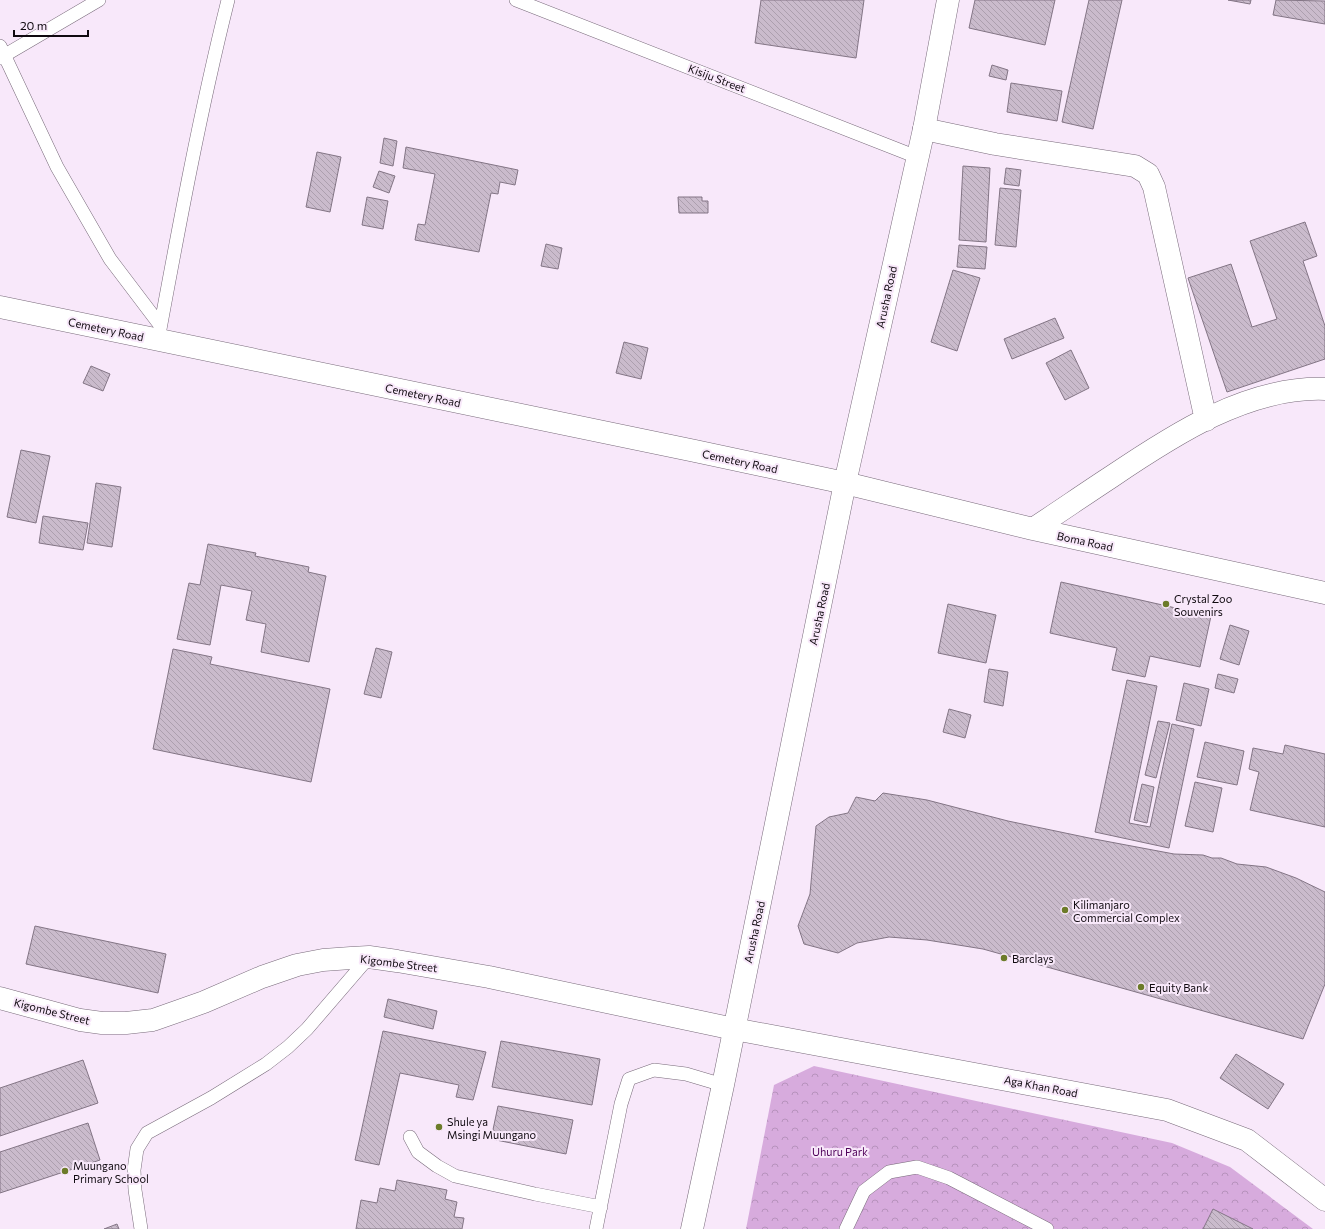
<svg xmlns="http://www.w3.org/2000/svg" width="1325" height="1229" viewBox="0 0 1325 1229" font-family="Commissioner,sans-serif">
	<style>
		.park { fill: url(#park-crowns) }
		.building { fill: url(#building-back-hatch); stroke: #837585 }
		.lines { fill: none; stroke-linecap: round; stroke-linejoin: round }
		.service-casing { stroke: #786a7a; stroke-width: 14 }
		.minor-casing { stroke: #786a7a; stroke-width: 23 }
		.secondary-casing { stroke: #786a7a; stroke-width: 23 }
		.service { stroke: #fff; stroke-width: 13 }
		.minor { stroke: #fff; stroke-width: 22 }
		.secondary { stroke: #fff; stroke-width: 22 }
		.poi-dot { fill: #6c7b29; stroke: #f8e8fa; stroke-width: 1.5 }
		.labels { text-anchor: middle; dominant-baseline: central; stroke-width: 4; stroke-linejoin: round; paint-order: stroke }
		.street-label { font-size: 11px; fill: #0f090f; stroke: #f8e8fa }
		.poi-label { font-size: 11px; fill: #0f090f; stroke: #f8e8fa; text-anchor: start }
		.park-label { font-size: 11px; fill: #4f025a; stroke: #f8e8fa }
	</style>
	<defs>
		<pattern id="park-crowns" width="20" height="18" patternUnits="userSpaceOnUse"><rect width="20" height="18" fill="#d7abdd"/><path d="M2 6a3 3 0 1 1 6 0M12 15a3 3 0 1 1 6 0" fill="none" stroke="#b792bc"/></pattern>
		<pattern id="building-back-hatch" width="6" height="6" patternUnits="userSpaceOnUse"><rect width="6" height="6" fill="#cabbcc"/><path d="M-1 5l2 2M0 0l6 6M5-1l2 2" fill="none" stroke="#ac9fae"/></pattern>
	</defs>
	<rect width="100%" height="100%" fill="#f8e8fa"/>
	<path class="park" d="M 814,1066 L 1172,1143 L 1230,1167 L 1313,1229 L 746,1229 L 774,1085 Z"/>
	<path class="building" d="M 761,0 L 864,0 L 856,58 L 755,43 Z
		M 975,0 L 1055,0 L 1045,45 L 969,28 Z
		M 1089,0 L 1122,0 L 1093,129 L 1062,122 Z
		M 1228,0 L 1251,0 L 1250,4 Z
		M 1276,0 L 1325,1 L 1325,24 L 1273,15 Z
		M 992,65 L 1008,70 L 1006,80 L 989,76 Z
		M 1011,83 L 1062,91 L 1057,121 L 1007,112 Z
		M 384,138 L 397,141 L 393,166 L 380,163 Z
		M 406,147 L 518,170 L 515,185 L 500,182 L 498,194 L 491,193 L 479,252 L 415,240 L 418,224 L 425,225 L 435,174 L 403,168 Z
		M 317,152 L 341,157 L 330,212 L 306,207 Z
		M 963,166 L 990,168 L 986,242 L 959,240 Z
		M 1006,168 L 1021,170 L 1019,186 L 1004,184 Z
		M 379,171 L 395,176 L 389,193 L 373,187 Z
		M 1000,188 L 1021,190 L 1016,247 L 995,245 Z
		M 367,197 L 388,201 L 383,229 L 362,225 Z
		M 678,197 L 702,197 L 702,201 L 708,201 L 708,213 L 679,213 Z
		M 1305,222 L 1317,256 L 1303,261 L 1325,326 L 1325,359 L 1227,392 L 1188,278 L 1231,264 L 1252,327 L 1277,319 L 1250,241 Z
		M 546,244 L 562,248 L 558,269 L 541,266 Z
		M 959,245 L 987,247 L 985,269 L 957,267 Z
		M 953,270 L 980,278 L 957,351 L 931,342 Z
		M 1055,318 L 1064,338 L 1012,359 L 1004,339 Z
		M 624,342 L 648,348 L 641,379 L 616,373 Z
		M 1071,350 L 1089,388 L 1065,400 L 1046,363 Z
		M 91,366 L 110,374 L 103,391 L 83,383 Z
		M 21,450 L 50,456 L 36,523 L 7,517 Z
		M 96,483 L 121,487 L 112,547 L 87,543 Z
		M 43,516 L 88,523 L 83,550 L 39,543 Z
		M 208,544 L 256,553 L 255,556 L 309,567 L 308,572 L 326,576 L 309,662 L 261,652 L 266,624 L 246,620 L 252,591 L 221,585 L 210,645 L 177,639 L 189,583 L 200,585 Z
		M 1061,582 L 1211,616 L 1200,667 L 1150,656 L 1145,677 L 1112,670 L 1117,648 L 1050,633 Z
		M 948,604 L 996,615 L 986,663 L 938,653 Z
		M 1230,625 L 1249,631 L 1239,665 L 1220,659 Z
		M 376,648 L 392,652 L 381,698 L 364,694 Z
		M 173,649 L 212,657 L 210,664 L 330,689 L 311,782 L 153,749 Z
		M 989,669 L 1008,672 L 1003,706 L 984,702 Z
		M 1218,674 L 1238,679 L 1234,693 L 1215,688 Z
		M 1127,680 L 1157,686 L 1129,823 L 1150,827 L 1172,724 L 1194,729 L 1169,848 L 1095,832 Z
		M 1184,683 L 1209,689 L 1201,726 L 1176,720 Z
		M 949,709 L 971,715 L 965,738 L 943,732 Z
		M 1158,721 L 1170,723 L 1156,778 L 1145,775 Z
		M 1205,742 L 1244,751 L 1237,785 L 1197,777 Z
		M 1285,745 L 1325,754 L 1325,827 L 1250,810 L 1259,772 L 1249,769 L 1253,748 L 1283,754 Z
		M 1195,782 L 1222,788 L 1213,832 L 1185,826 Z
		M 1142,784 L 1154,787 L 1147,823 L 1134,820 Z
		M 883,793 L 927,800 L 1008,821 L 1089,838 L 1174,854 L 1203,855 L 1212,858 L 1221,858 L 1237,864 L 1266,867 L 1296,878 L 1325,892 L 1325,984 L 1303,1039 L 983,949 L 927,940 L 889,937 L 857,943 L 838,953 L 804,944 L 798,926 L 810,894 L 816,826 L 829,817 L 848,813 L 856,797 L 875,801 Z
		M 35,926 L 166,954 L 158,993 L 26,964 Z
		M 388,999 L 437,1011 L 433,1029 L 384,1017 Z
		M 383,1031 L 486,1052 L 473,1100 L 456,1097 L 459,1085 L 400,1073 L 379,1165 L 355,1160 Z
		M 501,1041 L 600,1059 L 592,1105 L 492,1087 Z
		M 1236,1054 L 1284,1084 L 1268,1109 L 1220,1078 Z
		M 83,1060 L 98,1103 L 0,1136 L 0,1088 Z
		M 498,1106 L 573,1120 L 566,1154 L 491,1139 Z
		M 88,1123 L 100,1160 L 0,1193 L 0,1152 Z
		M 397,1180 L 447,1190 L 445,1199 L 457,1202 L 454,1217 L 464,1218 L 462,1229 L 356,1229 L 361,1200 L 377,1203 L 380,1188 L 395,1191 Z
		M 1213,1209 L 1253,1229 L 1203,1229 Z
		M 117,1224 L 119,1229 L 104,1229 Z"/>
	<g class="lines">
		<g class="service-casing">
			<path id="service" d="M 516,0 L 917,157
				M 0,46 L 57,167 L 110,259 L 160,325
				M 0,58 L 99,0
				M 158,340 C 179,226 200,112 228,0
				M 410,1137 L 418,1152 L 437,1166 L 455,1176 L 535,1194 L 601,1207
				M 141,1229 L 135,1190 L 134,1170 L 137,1149 L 147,1133 L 211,1098 L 266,1064 L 288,1047 L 307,1029 L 369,957
				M 596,1229 L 621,1104 L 629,1079 L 654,1070 L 686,1074 L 723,1085
				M 846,1229 L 864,1191 L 889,1172 L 917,1167 L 949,1178 L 1047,1229"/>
		</g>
		<g class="minor-casing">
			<path id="minor" d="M 924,129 L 995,144 L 1135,166 L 1148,174 L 1154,187 L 1206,420
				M 845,483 L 1033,529 L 1325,593
				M 1033,529 C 1059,512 1085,494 1111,477 C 1173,435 1248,386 1325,389
				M 0,998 L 80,1020 L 102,1023 L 126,1023 L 153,1020 L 204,1002 L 262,977 L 297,965 L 323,960 L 351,958 L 369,957 L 397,961 L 489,977 L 734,1029 L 1167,1110 L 1247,1140 L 1325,1200"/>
		</g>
		<g class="secondary-casing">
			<path id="secondary" d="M 0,307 L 695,451 L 845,483
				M 692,1229 L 723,1085 L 845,483 L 924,129 L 948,0"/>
		</g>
		<use href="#service" class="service"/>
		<use href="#minor" class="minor"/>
		<use href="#secondary" class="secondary"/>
	</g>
	<g class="poi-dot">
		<circle cx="1166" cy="604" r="4"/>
		<circle cx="1065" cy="910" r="4"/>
		<circle cx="1004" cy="958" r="4"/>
		<circle cx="1141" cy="987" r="4"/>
		<circle cx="439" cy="1127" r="4"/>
		<circle cx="65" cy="1171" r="4"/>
	</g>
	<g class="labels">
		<g class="street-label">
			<text transform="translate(717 78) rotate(21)">Kisiju Street</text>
			<text transform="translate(886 297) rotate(-78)">Arusha Road</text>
			<text transform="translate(106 329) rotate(12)">Cemetery Road</text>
			<text transform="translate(423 395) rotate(12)">Cemetery Road</text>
			<text transform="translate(740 461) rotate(12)">Cemetery Road</text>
			<text transform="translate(1085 541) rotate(12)">Boma Road</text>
			<text transform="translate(819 614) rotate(-78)">Arusha Road</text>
			<text transform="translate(754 932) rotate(-78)">Arusha Road</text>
			<text transform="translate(399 963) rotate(7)">Kigombe Street</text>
			<text transform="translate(52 1011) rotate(14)">Kigombe Street</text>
			<text transform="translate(1041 1086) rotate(11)">Aga Khan Road</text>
		</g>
		<g class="poi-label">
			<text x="1174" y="598">Crystal Zoo<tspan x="1174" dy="13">Souvenirs</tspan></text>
			<text x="1073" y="904">Kilimanjaro<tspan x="1073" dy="13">Commercial Complex</tspan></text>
			<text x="1012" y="958">Barclays</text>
			<text x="1149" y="987">Equity Bank</text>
			<text x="447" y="1121">Shule ya<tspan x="447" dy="13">Msingi Muungano</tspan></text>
			<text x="73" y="1165">Muungano<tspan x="73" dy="13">Primary School</tspan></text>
		</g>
		<g class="park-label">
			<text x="840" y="1151">Uhuru Park</text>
		</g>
	</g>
	<path d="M14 30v6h74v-6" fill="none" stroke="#0f090f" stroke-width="2"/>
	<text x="20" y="30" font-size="12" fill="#0f090f" stroke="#f8e8fa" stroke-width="3" paint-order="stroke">20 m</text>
</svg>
